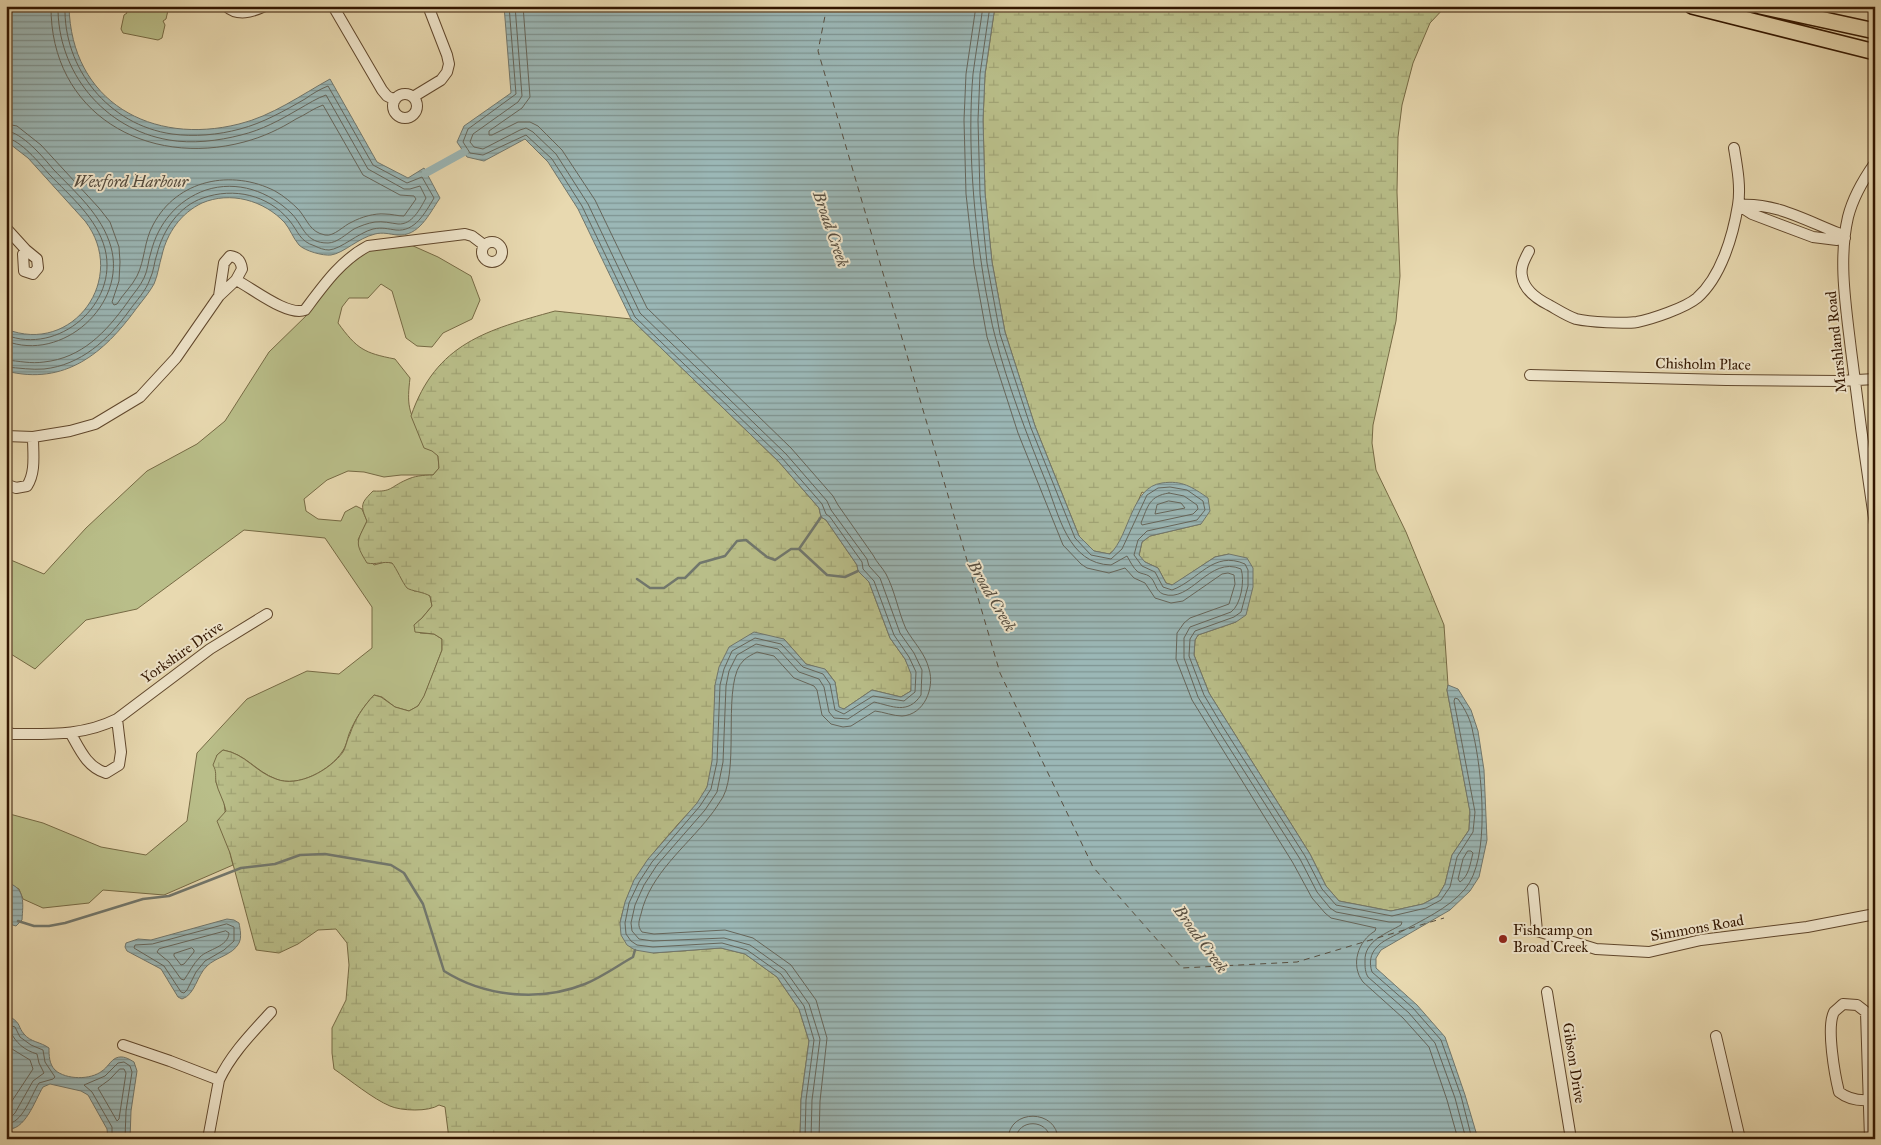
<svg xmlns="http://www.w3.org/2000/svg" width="1881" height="1145" viewBox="0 0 1881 1145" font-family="'IM FELL Great Primer',serif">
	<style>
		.grass { fill: #b9be89; stroke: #766a44 }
		.wetland { fill: url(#wetland-marsh); stroke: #766a44 }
		.water { fill: url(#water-rules); stroke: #71776d }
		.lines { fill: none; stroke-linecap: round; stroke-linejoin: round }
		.shore { stroke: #66665b; stroke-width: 1 }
		.stream { stroke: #71776d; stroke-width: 2.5 }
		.canal { stroke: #9bb7b6; stroke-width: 8 }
		.ferry { stroke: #574e40; stroke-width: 1; stroke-dasharray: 6 5; stroke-linecap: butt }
		.minor-casing { stroke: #60472c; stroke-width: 12 }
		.highway-casing { stroke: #321600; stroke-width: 18 }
		.minor { stroke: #f0e6cc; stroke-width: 10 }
		.highway { stroke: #e8d9b0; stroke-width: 15 }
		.poi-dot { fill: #8f2418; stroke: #f0e6cc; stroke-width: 2 }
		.labels { text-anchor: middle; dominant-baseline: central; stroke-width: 4; stroke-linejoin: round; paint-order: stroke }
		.street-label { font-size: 15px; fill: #321600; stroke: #f0e6cc }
		.poi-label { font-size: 15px; fill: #321600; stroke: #f0e6cc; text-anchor: start }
		.water-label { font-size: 16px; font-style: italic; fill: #574e40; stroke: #f0e6cc }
	</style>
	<defs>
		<pattern id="wetland-marsh" width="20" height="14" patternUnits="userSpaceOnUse" patternTransform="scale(1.25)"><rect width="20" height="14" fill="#b9be89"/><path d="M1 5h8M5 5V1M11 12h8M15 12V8" fill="none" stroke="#a0a374"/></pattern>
		<pattern id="water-rules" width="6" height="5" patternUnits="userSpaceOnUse" patternTransform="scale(1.25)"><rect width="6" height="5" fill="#9bb7b6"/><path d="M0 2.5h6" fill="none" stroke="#7f9492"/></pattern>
	</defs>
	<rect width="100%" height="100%" fill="#e8d9b0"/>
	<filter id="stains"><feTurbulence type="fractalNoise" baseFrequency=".004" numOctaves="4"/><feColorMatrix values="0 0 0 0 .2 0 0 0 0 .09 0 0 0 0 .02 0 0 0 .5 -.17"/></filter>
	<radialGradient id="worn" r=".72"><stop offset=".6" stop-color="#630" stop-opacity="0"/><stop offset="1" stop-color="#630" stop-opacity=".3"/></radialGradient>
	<path class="grass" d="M 126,6 L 169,6 L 166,19 L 163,21 L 165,25 L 162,38 L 158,40 L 123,33 L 121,29 L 124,15 L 127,13 L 125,9 Z
		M 411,245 L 438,257 L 471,276 L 480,300 L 472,319 L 443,333 L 432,347 L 417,346 L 406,338 L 392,291 L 381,284 L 368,298 L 349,298 L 342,307 L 338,323 C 357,349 364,353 395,359 L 410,378 C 407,404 408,411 421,434 C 426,442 431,450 438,456 L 439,468 L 433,475 L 401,475 L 384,477 L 364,472 L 348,471 L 327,480 L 304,499 L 306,511 L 318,519 L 341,521 L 345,512 L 356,506 L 362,509 L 367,521 L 358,540 L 374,565 L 385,562 L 393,563 L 414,591 L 422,591 L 430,596 L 432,606 L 422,618 L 414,625 L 420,633 L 434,634 L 442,639 L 442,650 L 424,697 L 418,706 L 409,711 L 395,707 L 382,697 L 374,695 C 363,707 355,719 349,734 C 347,740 346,747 342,752 C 330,770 298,788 276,779 C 255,771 246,754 223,750 L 217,755 L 216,782 L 224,802 L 230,853 L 233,865 L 164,895 L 103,890 L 89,903 L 43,908 L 23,899 L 19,889 L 6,882 L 6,813 L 43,823 L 101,847 L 146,855 L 187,821 L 197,753 L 247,699 L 307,671 L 339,674 L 372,648 L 372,607 L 325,538 L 244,530 L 137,609 L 86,620 L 35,669 L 6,651 L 6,558 L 44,574 L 86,528 L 147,471 L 197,444 L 225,421 L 269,352 L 309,313 L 328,285 L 350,261 L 374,248 Z"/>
	<path class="wetland" d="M 995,6 L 1446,6 L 1430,23 L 1413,63 L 1402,105 L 1398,137 L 1397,192 L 1400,276 L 1396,321 L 1373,425 L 1372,443 L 1376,470 L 1406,532 L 1444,625 L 1448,685 L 1447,690 L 1470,811 L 1469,830 L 1452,855 L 1445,884 L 1438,896 L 1423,904 L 1391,911 L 1339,901 L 1326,886 L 1310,854 L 1209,693 L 1194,655 L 1195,640 L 1198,635 L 1236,622 L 1229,554 L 1215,557 L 1173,585 L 1166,583 L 1158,568 L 1145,562 L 1139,556 L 1142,542 L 1150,536 L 1201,524 L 1142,492 L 1118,547 L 1109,554 L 1094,551 L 1079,536 L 1035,426 L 1005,332 L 992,262 L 985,193 L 983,120 L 985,75 Z
		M 555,311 L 631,319 L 779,462 L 819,508 L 821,517 L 826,520 L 857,565 L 858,571 L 869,582 L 890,638 L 905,659 L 912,674 L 911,691 L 901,697 L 872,690 L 844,709 L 839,708 L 835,682 L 826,670 L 806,664 L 784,639 L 715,685 C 714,712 716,763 707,787 C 702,801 689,812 679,823 C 649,858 630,876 620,923 L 653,953 L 721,948 L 745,954 L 777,977 L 799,1009 L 809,1041 L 801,1100 L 800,1139 L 449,1139 L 445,1107 L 439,1105 C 429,1112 401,1111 390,1106 C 373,1099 350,1080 334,1069 L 332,1053 L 332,1028 L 346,1000 L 349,965 L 347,943 L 336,929 L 318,930 L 298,944 L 279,953 L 256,950 L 230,853 L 217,821 L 226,811 C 224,800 218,792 216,782 C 215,775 217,772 213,765 L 217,755 L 223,750 C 246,754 255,772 276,779 C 298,788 330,770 343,752 C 346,747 347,739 350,734 C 355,719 363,707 374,695 L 381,697 L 395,707 L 409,711 L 418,706 L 424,696 L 442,650 L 442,639 L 434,634 L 415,632 L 414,625 L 422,618 L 432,606 L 430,596 C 424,592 411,591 407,588 C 402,582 397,569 392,563 C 383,561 376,565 367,563 C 354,542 357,542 367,521 C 360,505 361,503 373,491 C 392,492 390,487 406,480 C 414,476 423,475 433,475 L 439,468 L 438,456 L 432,451 L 424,448 L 411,416 C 436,343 487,330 555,311 Z"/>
	<path class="water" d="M 6,6 L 69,6 C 71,102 152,146 239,124 C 272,116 301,95 330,79 L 377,162 L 408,178 L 424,168 L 440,198 C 429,214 419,237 397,235 C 389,234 383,232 375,234 C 358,238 344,253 331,255 C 323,256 305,251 299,245 C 293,238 290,229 285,223 C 264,200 230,191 202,203 C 181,213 167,233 162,255 C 159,265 158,275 154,284 C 149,293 142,301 136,309 C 104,353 65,386 6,371 L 6,329 C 73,356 129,278 85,221 L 28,158 L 6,141 Z
		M 504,6 L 995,6 L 985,74 L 983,120 L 985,193 L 992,262 L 1005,332 L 1035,426 L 1079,536 L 1094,551 L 1110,554 C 1130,535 1131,487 1162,483 C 1182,480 1192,487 1208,498 L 1210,511 L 1201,524 L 1150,536 L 1142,542 L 1139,555 L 1145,562 L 1158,568 L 1166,583 L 1172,585 L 1215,557 L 1229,554 L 1247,558 L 1253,568 L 1253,587 L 1246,615 L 1236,622 L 1198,635 L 1195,640 L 1194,655 L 1209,693 L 1310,854 L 1326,886 L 1339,901 L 1391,911 L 1423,904 L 1438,896 L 1445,884 L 1452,855 L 1469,830 L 1470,812 L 1447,690 L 1448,685 L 1458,689 L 1471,710 L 1478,731 L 1484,770 L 1487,840 L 1479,877 L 1470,891 L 1450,910 L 1381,950 L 1376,958 L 1376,968 L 1417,1005 L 1445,1037 L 1465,1095 L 1478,1139 L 1042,1139 L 1037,1135 L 1030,1135 L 1025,1139 L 800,1139 L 801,1100 L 809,1041 L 799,1009 L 777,977 L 745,954 L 721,948 L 653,953 L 635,950 L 627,945 L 621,935 L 620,923 L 625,902 L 634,880 L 648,859 L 697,803 L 707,787 L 712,761 L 715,685 L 719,667 L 729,647 L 754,632 L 784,639 L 806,664 L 825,669 L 835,682 L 839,707 L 844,709 L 872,690 L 901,697 L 911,691 L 911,674 L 905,659 L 890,638 L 869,582 L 858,571 L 857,565 L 826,520 L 821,517 L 819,508 L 779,462 L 631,319 L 578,209 L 548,162 L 525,139 L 484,161 L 467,157 L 457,142 L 464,126 L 511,93 Z
		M 6,882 C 26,888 23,903 22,920 L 16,926 L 6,923 Z
		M 227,919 L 234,920 L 239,923 C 240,929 242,937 239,943 C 233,955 216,957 207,966 C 197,975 195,995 182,999 L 178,997 L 161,969 L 127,951 L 125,947 L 126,943 L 138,939 L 151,940 Z
		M 12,1018 C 21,1024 18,1027 24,1034 C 30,1042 41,1042 49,1048 C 49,1055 49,1064 55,1070 C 66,1080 91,1080 102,1071 C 107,1068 111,1060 116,1058 C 123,1055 129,1059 134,1062 L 137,1071 L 131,1111 L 130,1139 L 108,1139 L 107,1129 L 88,1095 L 81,1091 L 50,1084 L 43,1087 C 35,1100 25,1132 6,1129 L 6,1019 Z"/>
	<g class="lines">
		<path class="shore" d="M 509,6 L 516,94 L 468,129 L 463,142 L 470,153 L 483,155 L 526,135 L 552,159 L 582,206 L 635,317 L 782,458 L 822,504 L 826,514 L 830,517 L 862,562 L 863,569 L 874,581 L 894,635 L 909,657 L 916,672 L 915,692 L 904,701 L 873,696 L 844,714 L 835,710 L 830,684 L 823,674 L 803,667 L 781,644 L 755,638 L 732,651 L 724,669 L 720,685 L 717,762 L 711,789 L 700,806 L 652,862 L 639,882 L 629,903 L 625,923 L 626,934 L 631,941 L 637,945 L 653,947 L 722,943 L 747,950 L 781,974 L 804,1006 L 814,1040 L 806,1100 L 805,1139
			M 515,6 L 522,96 L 518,102 L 473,134 L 470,142 L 474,147 L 483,149 L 520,130 L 526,128 L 533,132 L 556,154 L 588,204 L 640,313 L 786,454 L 827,501 L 831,510 L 867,559 L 869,566 L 880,578 L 900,633 L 914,653 L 922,670 L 921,695 C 908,715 892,706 874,702 L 848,719 L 834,718 L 829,712 L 824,687 L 819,679 L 799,672 L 778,649 L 756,644 L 737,655 L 729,671 L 726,686 L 723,762 L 717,792 L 705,810 L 657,865 L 644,885 L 635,905 L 631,923 L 632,931 L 639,939 L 653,941 L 724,938 L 750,945 L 785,970 L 809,1004 L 820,1039 L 812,1100 L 811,1139
			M 523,6 L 530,97 L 522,108 L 489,131 L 489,135 L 492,135 L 518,122 L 530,122 L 538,126 L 562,150 L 595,200 L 647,308 L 791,448 L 833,496 L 838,505 L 873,555 C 877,563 882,567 886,574 C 895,591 898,611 906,629 C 914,643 925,653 929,669 C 935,688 924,715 902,716 C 893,716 884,712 875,711 L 851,726 L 843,727 L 831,724 L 822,715 L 817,690 L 814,686 L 794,678 L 774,656 L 757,652 C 753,654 747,657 744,660 C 721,680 740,765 723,797 C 719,803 715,810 710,816 C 686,847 650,874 641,914 C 639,921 637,926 642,932 L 654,934 L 725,930 L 753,938 L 791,965 L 816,1000 L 827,1038 L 820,1101 L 819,1139
			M 976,6 L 966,74 L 964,120 L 966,194 L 974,265 L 987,337 L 1018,433 L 1063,545 L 1081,564 L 1087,568 L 1109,573 L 1125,568 L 1134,578 L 1145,583 L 1155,598 L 1171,603 L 1183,601 L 1222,574 L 1228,573 L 1234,575 L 1235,584 L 1229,604 L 1190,618 L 1184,623 L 1177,633 L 1176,659 L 1192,700 L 1293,863 L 1312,898 L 1325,913 L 1331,918 L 1376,928 L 1375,931 C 1358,941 1350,965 1363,982 L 1403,1018 L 1429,1047 L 1447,1100 L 1458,1139
			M 983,6 C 980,29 976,51 973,74 C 967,142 974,224 986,292 C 989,306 991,322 995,336 C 1008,386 1027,435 1046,482 C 1059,515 1068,564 1111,565 L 1127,556 C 1130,561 1133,568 1138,572 C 1142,574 1146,574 1149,576 C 1156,581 1155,591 1163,594 C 1191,604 1209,555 1241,569 C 1245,580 1241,605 1231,612 L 1190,627 L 1184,638 L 1184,658 L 1198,697 L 1218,730 L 1300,859 L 1317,892 L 1330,908 L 1336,912 L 1389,922 L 1402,922 L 1401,925 C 1387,933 1364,941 1365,961 C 1365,967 1365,972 1368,977 L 1409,1013 L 1435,1043 L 1455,1098 L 1466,1139
			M 990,6 L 980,74 L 978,120 L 980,194 L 987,263 L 1000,334 L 1031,428 L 1075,538 L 1091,555 L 1111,559 L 1122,549 L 1147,495 L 1158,488 L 1170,487 L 1187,490 L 1203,501 L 1205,510 L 1197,520 L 1147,531 L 1138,540 L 1134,555 L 1142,566 L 1155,572 L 1163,587 L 1172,590 C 1199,580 1213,550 1245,564 L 1248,570 L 1248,586 L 1241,612 L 1234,617 L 1195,631 L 1190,639 L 1189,656 L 1204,695 L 1223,727 L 1305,856 L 1322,889 L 1336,905 L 1392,916 L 1426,908 L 1441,900 L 1450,887 L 1457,857 L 1473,832 L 1475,812 L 1454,701 L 1455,698 L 1458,699 C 1465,709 1471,720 1473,733 C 1482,770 1491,859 1465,889 C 1448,909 1422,920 1399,933 C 1392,937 1382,941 1377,947 C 1370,954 1369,963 1372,972 L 1413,1008 L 1441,1040 L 1461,1096 L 1472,1139
			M 6,124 L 17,126 L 41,145 L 99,208 L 110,222 L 119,247 L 120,262 L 119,281 L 112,302 L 114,305 L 117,304 C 123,294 132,286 137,276 C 145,260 144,241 153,225 C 177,179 232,169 275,191 C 284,196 292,203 299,210 C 308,221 310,232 325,235 C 334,237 344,225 352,222 C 361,217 375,213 385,214 C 392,214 397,216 404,216 L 416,199 L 414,196 L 400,195 L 363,175 L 323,105 C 314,108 305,115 296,119 C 280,129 263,137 244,142 C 147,168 50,114 51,6
			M 6,131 C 22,132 43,157 53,169 C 75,192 102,215 111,247 C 127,305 62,363 6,341
			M 6,138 C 20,139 40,164 49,174 C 70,196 97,218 105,249 C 119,304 58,356 6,335
			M 6,360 C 19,361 31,364 44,362 C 82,358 106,332 127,303 C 132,295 140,287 144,278 C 148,270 148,261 151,252 C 158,224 177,200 206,190 C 237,180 269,191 292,214 C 304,227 305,243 328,243 C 337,243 346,234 354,229 C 360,226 368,223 375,222 C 383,221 390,223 398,224 C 412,225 420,209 426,198 L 420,186 L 410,189 L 404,189 L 368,169 L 326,95 C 317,98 308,104 299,109 C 280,120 262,130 241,135 C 218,141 192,144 169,140 C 104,129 57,72 58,6
			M 6,367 C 19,368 32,370 44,369 C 81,365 108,340 129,311 C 136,301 146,291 150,279 C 154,271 154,262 157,254 C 163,230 179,206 203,198 C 234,187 268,195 289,220 C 299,232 299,241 315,246 C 319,248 324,250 329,250 C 341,249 358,233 373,229 C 382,227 388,229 396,230 C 415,232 425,213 434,198 L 422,177 L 407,183 L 373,165 L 328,86 C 320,89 312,94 305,99 C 284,111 263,123 240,129 C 218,135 194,137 172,134 C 109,125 63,69 65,6
			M 1169,493 L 1184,496 L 1197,505 L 1198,509 L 1193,514 L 1142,525 L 1141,523 C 1148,506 1149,496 1169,493 Z
			M 1169,501 L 1181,503 L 1185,508 L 1155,514 L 1157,505 Z
			M 1468,851 L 1471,851 L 1473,853 C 1470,864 1469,876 1460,882 L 1458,879 L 1463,859 Z
			M 227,924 L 234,927 L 234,941 L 224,950 L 205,961 L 196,972 L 187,990 L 184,993 L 181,992 L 164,966 L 134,948 L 135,945 L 152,944 Z
			M 226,931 L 229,933 C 228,947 208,949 200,957 C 193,964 189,973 184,980 L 181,979 L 169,962 L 157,952 L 159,949 Z
			M 192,948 L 194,950 L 194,952 L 184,964 L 181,965 L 174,956 L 174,954 Z
			M 6,1024 L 15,1027 L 20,1037 L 31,1045 L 43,1050 L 45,1062 L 55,1077 L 53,1079 L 39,1083 C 31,1095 23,1124 6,1124
			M 6,1030 L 10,1031 C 16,1043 24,1050 37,1054 L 39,1063 L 44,1073 L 33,1081 L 15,1113 L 11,1117 L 6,1118
			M 6,1041 L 12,1049 L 30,1060 L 33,1069 L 6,1110
			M 120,1069 L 124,1069 L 126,1073 L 119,1119 L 117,1121 L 98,1088 L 109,1080 Z
			M 112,1139 L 112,1127 L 92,1092 L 84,1085 L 105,1076 L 118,1063 L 124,1062 L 130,1066 L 132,1072 L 126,1111 L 125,1139
			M 1008,1139 C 1009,1108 1057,1109 1058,1139
			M 1016,1139 C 1017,1118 1049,1119 1050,1139"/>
		<path class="stream" d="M 799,549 L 821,517
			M 637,579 L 650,588 L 664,588 L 678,578 L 685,578 L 700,563 L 725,556 L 737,541 L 746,540 L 767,557 L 775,560 L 791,549 L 799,549 L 827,575 L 845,577 L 858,571
			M 18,921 L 34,926 L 49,926 L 65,923 L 143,899 L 169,896 L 241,868 L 275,864 L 300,855 L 325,854 L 391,865 L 404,873 L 423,904 L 444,971 C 485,997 540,1002 585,984 C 602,977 617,966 633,957 L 635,950"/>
		<path class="canal" d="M 426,173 L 464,152"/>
		<path class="ferry" d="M 827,6 L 818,51 L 1000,673 L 1093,867 L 1182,968 L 1297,962 L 1444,918"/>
		<g class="minor-casing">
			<path id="minor" d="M 226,6 C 238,17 252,12 265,6
				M 333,6 L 382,90 L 387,96 L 395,100
				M393 106a12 12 0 1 1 24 0a12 12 0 1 1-24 0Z
				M 413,97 L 441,80 L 447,72 L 449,64 L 447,55 L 428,6
				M 1875,163 C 1863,180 1853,197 1848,217 C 1838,260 1846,307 1851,350 C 1858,408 1866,466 1875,524
				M 1738,205 L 1752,214 L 1813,237 L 1837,240 L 1845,238
				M 1738,205 C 1774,202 1805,220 1838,233 L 1845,238
				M 6,228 L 26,250 L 37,259 L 38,268 L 33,274 L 24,271 L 23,254 L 26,250
				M482 252a10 10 0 1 1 20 0a10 10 0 1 1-20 0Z
				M 1529,251 C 1525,259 1520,267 1522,276 C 1524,290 1537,299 1549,305 C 1558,310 1567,316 1576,319 C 1589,322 1625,324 1637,322 C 1652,319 1685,308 1697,298 C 1721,277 1733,236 1738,205 C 1741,187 1737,166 1734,148
				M 236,280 C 252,288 288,317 305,310 C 323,286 341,260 368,246 L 465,234 L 472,236 L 484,245
				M 1530,375 L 1726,380 L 1839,381 L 1875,379
				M 6,436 L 33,437 L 70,431 L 95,424 L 140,397 L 176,358 L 219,296 L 236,280 L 242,269 C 241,261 238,257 230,256 L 224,263 L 219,296
				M 6,481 L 8,485 L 16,488 L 27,486 C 36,472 33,454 33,437
				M 6,732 L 13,734 C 50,734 83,736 117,719 L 210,649 L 267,614
				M 71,734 C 80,750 87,767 106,773 L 119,765 L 121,752 L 117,719
				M 1533,889 L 1537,931 L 1596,949 L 1649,952 L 1701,940 L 1807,927 L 1875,914
				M 1547,992 L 1571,1139
				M 1716,1036 L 1740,1139
				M 123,1045 L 170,1061 L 219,1080
				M 1869,1100 C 1857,1101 1848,1099 1839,1092 C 1835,1076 1826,1027 1834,1012 C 1836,1010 1841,1006 1843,1004 L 1857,1005 L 1866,1012 L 1870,1139
				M 208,1139 L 219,1080 C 231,1054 252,1033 271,1012"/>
		</g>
		<g class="highway-casing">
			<path id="highway" d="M 1692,6 L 1875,52
				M 1760,6 L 1875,31"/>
		</g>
		<use href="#minor" class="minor"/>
		<use href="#highway" class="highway"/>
	</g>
	<circle class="poi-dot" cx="1503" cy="939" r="5"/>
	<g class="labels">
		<g class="street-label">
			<text transform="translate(1836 342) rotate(-96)">Marshland Road</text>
			<text transform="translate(1703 364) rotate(1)">Chisholm Place</text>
			<text transform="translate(182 652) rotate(-35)">Yorkshire Drive</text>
			<text transform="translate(1697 928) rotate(-10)">Simmons Road</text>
			<text transform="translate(1574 1063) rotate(81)">Gibson Drive</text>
		</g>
		<g class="poi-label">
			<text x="1513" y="930">Fishcamp on<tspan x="1513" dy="17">Broad Creek</tspan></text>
		</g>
		<g class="water-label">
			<text x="131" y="181">Wexford Harbour</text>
			<text transform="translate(831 229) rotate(71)">Broad Creek</text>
			<text transform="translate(992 596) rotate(60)">Broad Creek</text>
			<text transform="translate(1201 939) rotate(54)">Broad Creek</text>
		</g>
	</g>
	<rect width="1881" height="1145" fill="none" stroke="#e8d9b0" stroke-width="25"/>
	<rect x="8" y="8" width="1866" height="1130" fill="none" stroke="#321600" stroke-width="2.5"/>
	<rect x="12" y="12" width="1856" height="1120" fill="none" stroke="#321600"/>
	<rect width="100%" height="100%" filter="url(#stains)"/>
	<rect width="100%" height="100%" fill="url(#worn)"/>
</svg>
